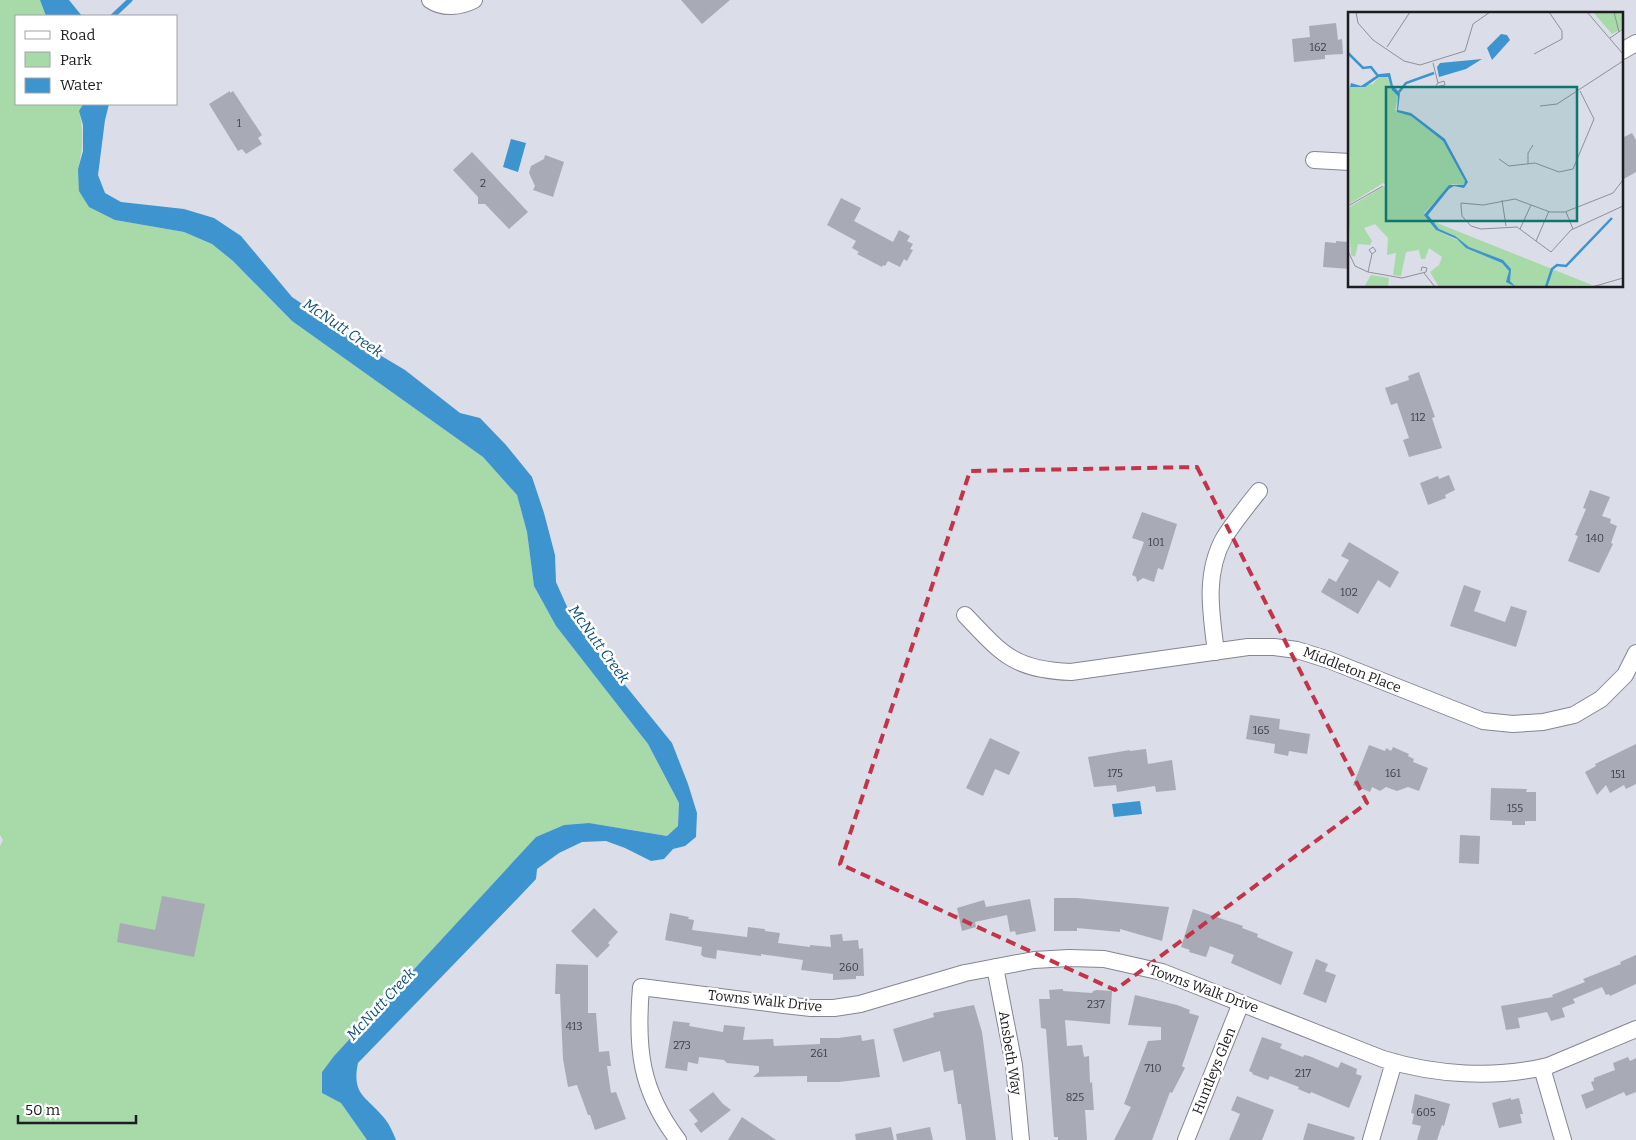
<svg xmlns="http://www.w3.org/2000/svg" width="1636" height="1140" viewBox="0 0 1636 1140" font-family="Bitter,serif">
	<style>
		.green { fill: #a7d9a9 }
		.water { fill: #3d94cf }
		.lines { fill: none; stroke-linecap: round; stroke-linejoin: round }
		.stream { stroke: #3d94cf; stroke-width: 5 }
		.building { fill: #a8aab6 }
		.street-casing { stroke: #848691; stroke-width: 18 }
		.street { stroke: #fff; stroke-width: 16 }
		.marked { fill: none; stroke: #c33349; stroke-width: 4; stroke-dasharray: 10 6; stroke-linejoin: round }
		.labels { text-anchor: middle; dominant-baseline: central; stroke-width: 5; stroke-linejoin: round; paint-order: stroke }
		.number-label { font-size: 11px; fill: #3f4046 }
		.street-label { font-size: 14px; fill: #1c1c21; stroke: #fff }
		.water-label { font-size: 15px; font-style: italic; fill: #0c4f76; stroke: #fff }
		.inset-river { fill: none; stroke: #3d94cf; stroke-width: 2.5 }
		.inset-road { fill: none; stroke: #8f9099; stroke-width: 1 }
		.view { fill: #0f766e; fill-opacity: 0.15; stroke: #0f766e; stroke-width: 2.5 }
		.inset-edge { fill: none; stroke: #1c1c21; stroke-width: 2.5 }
	</style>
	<rect width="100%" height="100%" fill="#dbdde9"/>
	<path class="green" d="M 0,0 L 40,0 L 46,16 L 16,16 L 16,104 L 83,104 L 79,111 C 84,131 83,149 78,169 L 115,220 L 184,232 L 212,244 L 233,261 L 292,321 L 483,457 L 517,495 L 527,532 L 534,586 L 556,626 L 648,744 L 679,803 L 678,826 L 667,836 L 589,823 L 564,825 L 536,837 L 334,1056 L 322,1072 L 322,1093 L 341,1103 L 367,1140 L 0,1140 L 0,846 L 3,840 L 0,835 Z"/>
	<path class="water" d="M 40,0 L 69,0 L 82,16 L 46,16 Z
		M 83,104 L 109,104 L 105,120 L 98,175 L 105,193 L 121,202 L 184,209 L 214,218 L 241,236 L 292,297 L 358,342 L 405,370 L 460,413 L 480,418 L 506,445 L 532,477 L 544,513 L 555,555 L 556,582 L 568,609 L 591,643 L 672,743 L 688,784 L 697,813 L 696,837 L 685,846 L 673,849 L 664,859 L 651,861 L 625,848 L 606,841 L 582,842 L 559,853 L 537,869 L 536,879 L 519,897 L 358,1063 C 351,1096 368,1097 385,1119 C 390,1125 393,1133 396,1140 L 367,1140 L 341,1103 L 322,1093 L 322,1072 L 334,1056 L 536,837 L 564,825 L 589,823 L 667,836 L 678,826 L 679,803 L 648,744 L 556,626 L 534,586 L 527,532 L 517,495 L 483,457 L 292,321 L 233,261 L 212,244 L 184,232 L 115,220 L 89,207 L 79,191 L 78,169 L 83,151 L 83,125 L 79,111 Z
		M 511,139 L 526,143 L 518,172 L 503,167 Z
		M 1140,801 L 1142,814 L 1114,817 L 1112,804 Z"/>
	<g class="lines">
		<path class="stream" d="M 113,16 L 130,0"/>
	</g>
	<path class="building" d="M 681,0 L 730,0 L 702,24 Z
		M 1336,23 L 1338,40 L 1342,39 L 1343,54 L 1325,55 L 1325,59 L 1294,62 L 1292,39 L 1310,37 L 1309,26 Z
		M 230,91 L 230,93 L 233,91 L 262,135 L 258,138 L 262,144 L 246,154 L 242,149 L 238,151 L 209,104 Z
		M 1632,133 L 1636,140 L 1636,172 L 1622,180 L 1622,138 Z
		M 472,152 L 528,212 L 509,229 L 485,204 L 478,204 L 478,197 L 453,170 Z
		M 545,155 L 564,162 L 553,197 L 533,190 L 535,186 L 529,173 L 531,166 L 544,159 Z
		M 841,198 L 861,208 L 854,221 L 893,242 L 899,230 L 910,236 L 907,241 L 913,244 L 910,249 L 913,250 L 907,261 L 904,259 L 900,267 L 888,261 L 885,266 L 883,265 L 882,267 L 857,254 L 859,252 L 852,248 L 856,241 L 827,225 Z
		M 1336,241 L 1348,242 L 1350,244 L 1350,269 L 1323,267 L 1325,242 L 1336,243 Z
		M 1419,372 L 1435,417 L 1432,418 L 1442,448 L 1409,457 L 1403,440 L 1409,438 L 1397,403 L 1391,405 L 1385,388 L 1409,380 L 1408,376 Z
		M 1449,475 L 1455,490 L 1445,495 L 1446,498 L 1428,505 L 1420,483 L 1438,476 L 1439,479 Z
		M 1590,490 L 1610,497 L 1602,516 L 1611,519 L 1610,523 L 1617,526 L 1611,543 L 1613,544 L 1599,573 L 1568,561 L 1578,536 L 1575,535 L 1586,509 L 1583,508 Z
		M 1142,512 L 1177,524 L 1163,570 L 1158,568 L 1154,582 L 1143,578 L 1137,582 L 1136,577 L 1132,575 L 1144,542 L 1132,538 Z
		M 1349,542 L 1399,572 L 1390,588 L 1378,580 L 1358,614 L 1321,592 L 1329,578 L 1336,582 L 1349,560 L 1341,556 Z
		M 1464,585 L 1481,591 L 1474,611 L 1505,622 L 1511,606 L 1527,611 L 1516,647 L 1450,626 Z
		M 1250,715 L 1280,719 L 1279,729 L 1310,734 L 1307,754 L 1289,751 L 1288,756 L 1274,753 L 1275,744 L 1246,739 Z
		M 990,738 L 1020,752 L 1009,775 L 995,769 L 983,796 L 966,788 Z
		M 1636,744 L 1636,784 L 1626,789 L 1624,785 L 1610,793 L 1606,785 L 1597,795 L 1585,772 L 1596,766 L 1595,764 Z
		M 1369,745 L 1385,751 L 1386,748 L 1391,751 L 1393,747 L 1409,754 L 1408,756 L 1414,759 L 1413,762 L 1428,768 L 1419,791 L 1408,787 L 1397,791 L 1386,787 L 1380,791 L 1372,787 L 1370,792 L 1353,785 Z
		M 1146,749 L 1148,764 L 1172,760 L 1176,790 L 1156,792 L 1155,786 L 1117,792 L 1116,785 L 1094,787 L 1088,757 L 1130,750 L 1130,751 Z
		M 1491,788 L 1527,789 L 1526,792 L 1536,792 L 1536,821 L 1525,821 L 1525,825 L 1512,825 L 1512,821 L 1490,820 Z
		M 1460,835 L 1480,836 L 1479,864 L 1459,863 Z
		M 162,896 L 205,904 L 194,957 L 117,942 L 120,923 L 155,930 Z
		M 1054,898 L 1077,898 L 1169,907 L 1162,941 L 1120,929 L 1120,932 L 1077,928 L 1077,931 L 1054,931 Z
		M 1030,899 L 1036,931 L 1016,935 L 1015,931 L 1010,932 L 1007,915 L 975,922 L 976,927 L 962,931 L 957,908 L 984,900 L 986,907 Z
		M 594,908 L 618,932 L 608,943 L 610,945 L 597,958 L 571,931 Z
		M 1193,909 L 1243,926 L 1242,928 L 1258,934 L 1257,937 L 1293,952 L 1281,985 L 1231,963 L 1234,955 L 1210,946 L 1206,957 L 1189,952 L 1190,950 L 1181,947 Z
		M 670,913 L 689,917 L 688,919 L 694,920 L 692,930 L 747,937 L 748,927 L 765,929 L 765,931 L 780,933 L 778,943 L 810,947 L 810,945 L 831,947 L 830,935 L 842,934 L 843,941 L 858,940 L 859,949 L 863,948 L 864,976 L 856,976 L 856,979 L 833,980 L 833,974 L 801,970 L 803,960 L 761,954 L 761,956 L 717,950 L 716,959 L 704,957 L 701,955 L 702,947 L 665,940 Z
		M 1636,955 L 1636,984 L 1610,996 L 1609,994 L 1606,995 L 1602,987 L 1573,999 L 1575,1003 L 1562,1008 L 1565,1017 L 1551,1021 L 1547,1012 L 1518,1018 L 1520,1028 L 1506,1030 L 1501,1006 L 1553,997 L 1552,995 L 1585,982 L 1583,979 L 1621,964 L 1620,962 Z
		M 1316,959 L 1328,964 L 1325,971 L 1336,975 L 1326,1003 L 1303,994 Z
		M 556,964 L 588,965 L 588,1013 L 596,1013 L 599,1052 L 609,1051 L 611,1066 L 607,1066 L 611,1093 L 616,1092 L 626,1119 L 595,1130 L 590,1115 L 588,1115 L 577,1085 L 568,1087 L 563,1059 L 560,994 L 555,994 Z
		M 1063,989 L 1063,991 L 1092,993 L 1093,991 L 1097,990 L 1112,991 L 1110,1024 L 1065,1020 L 1067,1046 L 1082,1045 L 1084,1057 L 1089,1056 L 1090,1083 L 1092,1082 L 1094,1110 L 1085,1110 L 1087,1140 L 1058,1140 L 1058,1137 L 1054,1137 L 1046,1029 L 1041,1028 L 1039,999 L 1050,999 L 1049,990 Z
		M 1135,995 L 1177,1005 L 1190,1010 L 1189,1013 L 1199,1016 L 1182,1066 L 1185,1068 L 1172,1093 L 1170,1092 L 1152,1140 L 1114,1140 L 1131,1107 L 1124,1104 L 1148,1041 L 1161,1040 L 1161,1027 L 1128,1025 Z
		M 974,1005 L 982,1032 L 996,1140 L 966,1140 L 961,1104 L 958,1104 L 953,1070 L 944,1072 L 940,1051 L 903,1062 L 893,1029 L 934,1017 L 933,1013 Z
		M 673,1021 L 690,1023 L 689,1026 L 723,1032 L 724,1025 L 745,1027 L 743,1040 L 773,1039 L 774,1046 L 820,1044 L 820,1038 L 838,1038 L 861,1035 L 862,1041 L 874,1039 L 880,1077 L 839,1082 L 807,1082 L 807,1076 L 753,1077 L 759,1072 L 759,1066 L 727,1063 L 724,1060 L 699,1057 L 698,1064 L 688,1062 L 687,1071 L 665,1068 Z
		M 1262,1037 L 1282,1044 L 1280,1048 L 1303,1057 L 1304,1055 L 1309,1056 L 1338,1068 L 1341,1062 L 1357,1069 L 1356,1074 L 1362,1076 L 1349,1108 L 1311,1092 L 1310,1094 L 1298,1089 L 1299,1087 L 1270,1076 L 1268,1080 L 1252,1074 L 1253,1073 L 1249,1071 Z
		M 1628,1057 L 1630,1061 L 1636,1058 L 1636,1092 L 1626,1096 L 1624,1092 L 1586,1109 L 1581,1095 L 1594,1090 L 1591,1082 L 1594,1081 L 1594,1078 L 1615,1070 L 1613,1063 Z
		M 713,1092 L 723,1104 L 731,1110 L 701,1133 L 694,1124 L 698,1121 L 689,1110 Z
		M 1415,1094 L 1450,1104 L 1444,1126 L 1442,1125 L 1437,1140 L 1417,1140 L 1421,1126 L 1412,1124 L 1414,1114 L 1411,1113 Z
		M 1237,1096 L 1274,1110 L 1262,1140 L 1229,1140 L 1240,1114 L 1231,1110 Z
		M 1511,1098 L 1511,1100 L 1519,1098 L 1523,1114 L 1520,1114 L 1522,1123 L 1499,1128 L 1492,1103 Z
		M 742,1117 L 776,1140 L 728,1140 Z
		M 1308,1123 L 1355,1137 L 1354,1140 L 1303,1140 Z
		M 891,1127 L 894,1140 L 856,1140 L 855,1134 Z
		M 930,1127 L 933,1140 L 897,1140 L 896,1134 Z"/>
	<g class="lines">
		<g class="street-casing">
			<path id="street" d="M 430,0 C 443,9 460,7 474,0
				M 1622,51 L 1636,43
				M 1314,160 L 1350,162
				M 965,615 C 1002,654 1014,670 1071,672 L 1248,647 L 1274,647 L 1297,650 L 1329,660 L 1483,721 L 1513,724 L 1543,722 L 1574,715 L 1601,699 L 1625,675 L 1636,653
				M 1216,652 C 1211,613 1204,574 1224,538 C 1234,522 1247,506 1259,491
				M 995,967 L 1014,1065 L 1021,1140
				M 1542,1068 L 1563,1140
				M 678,1140 C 640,1090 636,1048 641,987 L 784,1005 L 811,1008 L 834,1008 L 860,1004 L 965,973 L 1034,960 L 1069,958 L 1104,959 L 1162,972 L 1383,1059 C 1435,1075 1495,1079 1548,1066 L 1636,1029
				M 1186,1140 L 1241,1003
				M 1371,1140 L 1394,1062"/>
		</g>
		<use href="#street" class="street"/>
	</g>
	<path class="marked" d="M 1197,467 L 1367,803 L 1115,990 L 840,864 L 970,471 Z"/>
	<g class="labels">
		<g class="number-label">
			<text x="1318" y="47">162</text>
			<text x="239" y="123">1</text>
			<text x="483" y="183">2</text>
			<text x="1418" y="417">112</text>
			<text x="1595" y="538">140</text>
			<text x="1156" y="542">101</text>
			<text x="1349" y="592">102</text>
			<text x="1261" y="730">165</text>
			<text x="1115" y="773">175</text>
			<text x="1393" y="773">161</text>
			<text x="1618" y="774">151</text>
			<text x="1515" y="808">155</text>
			<text x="849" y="967">260</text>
			<text x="1096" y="1004">237</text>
			<text x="574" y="1026">413</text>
			<text x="682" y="1045">273</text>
			<text x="819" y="1053">261</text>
			<text x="1153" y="1068">710</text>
			<text x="1303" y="1073">217</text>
			<text x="1075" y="1097">825</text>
			<text x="1426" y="1112">605</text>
		</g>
		<g class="street-label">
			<text transform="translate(1352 670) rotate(21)">Middleton Place</text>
			<text transform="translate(1204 989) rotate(20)">Towns Walk Drive</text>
			<text transform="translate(765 1001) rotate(6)">Towns Walk Drive</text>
			<text transform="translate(1010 1053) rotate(81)">Ansbeth Way</text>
			<text transform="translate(1214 1071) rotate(-68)">Huntleys Glen</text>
		</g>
		<g class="water-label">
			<text transform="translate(343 328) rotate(34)">McNutt Creek</text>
			<text transform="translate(599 644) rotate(54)">McNutt Creek</text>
			<text transform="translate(381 1004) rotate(-47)">McNutt Creek</text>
		</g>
	</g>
	<g transform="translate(1348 12)">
		<rect width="275" height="275" fill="#dbdde9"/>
		<path d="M 245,0 L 275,0 L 275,16 L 264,22 ZM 38,64 L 50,84 L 47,98 L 63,104 L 95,129 L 117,169 L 116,173 L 104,172 L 76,201 L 88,218 L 115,231 L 91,217 L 84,209 L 244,273 L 91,275 L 82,260 L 91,253 L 94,245 L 81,236 L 77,247 L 73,247 L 71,238 L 58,240 L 53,264 L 45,263 L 48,241 L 39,243 L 40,226 L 27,212 L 16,216 L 24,229 L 22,233 L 10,232 L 7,245 L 3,243 L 0,196 L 38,173 L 35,171 L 0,193 L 0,75 L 25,72 L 31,65 ZM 23,263 L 41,266 L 40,275 L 16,275 Z" fill="#a7d9a9"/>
		<path d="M 153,22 L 159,23 L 162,28 L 144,48 L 139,36 ZM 134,47 L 118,57 L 91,65 L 89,55 L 92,51 ZM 42,61 L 45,74 L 52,81 L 50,98 L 63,101 L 97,127 L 120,170 L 116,176 L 106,174 L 101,177 L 80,203 L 91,217 L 107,224 L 121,235 L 155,248 L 163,257 L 162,269 L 168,275 L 158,270 L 161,259 L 154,251 L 118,236 L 109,227 L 88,218 L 76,203 L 101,173 L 116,173 L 117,169 L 95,129 L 63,104 L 49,100 L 50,84 L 44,78 L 40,65 L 31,65 L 17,75 L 2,75 L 3,71 L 13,74 L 31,62 Z" fill="#3d94cf"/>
		<path class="inset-river" d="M 0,41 L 15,56 L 23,55 L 30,64M 51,80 L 58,71 L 86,61M 198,275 L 204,257 L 209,253 L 218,254 L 264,206"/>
		<path class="inset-road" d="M 8,0 L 10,11 L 25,28 L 56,49 L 72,53 L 117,39 L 125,12 L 142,0M 239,0 L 275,42M 266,0 L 271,20M 262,26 L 275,17M 39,35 L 62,0M 186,42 L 214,27 L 214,19 L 201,0M 85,51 L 90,71 L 87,75 L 97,73 L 96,69 L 90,71M 192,94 L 209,92 L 275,49M 151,147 L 161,154 L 187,151 L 211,160 L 225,157 L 246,107 L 232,79M 180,152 L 180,141 L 185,133M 275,168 L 265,181 L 217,200 L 202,200 L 167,187 L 135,193 L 113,191 L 113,194 L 114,204 L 123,214 L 133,217 L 169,215 L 203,240 L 223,218 L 275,194M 154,188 L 158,214M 0,194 L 35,174M 218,200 L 225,217M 172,217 L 183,193M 188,229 L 201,199M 0,239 L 7,254 L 20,260 L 54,266 L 78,260 L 79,256 L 74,255 L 73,259M 20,260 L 24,242 L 28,239 L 25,235 L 21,238 L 24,242M 76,261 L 87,275M 244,275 L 275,266"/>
		<path class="view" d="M 38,75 L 229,75 L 229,209 L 38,209 Z"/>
		<rect width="275" height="275" class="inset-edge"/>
	</g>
	<rect x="15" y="15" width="162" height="90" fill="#ffffff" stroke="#a4a4a6"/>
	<rect x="25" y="31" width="25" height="8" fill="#ffffff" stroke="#a4a4a6"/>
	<text x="60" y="40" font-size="15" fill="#1c1c21">Road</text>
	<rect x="25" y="52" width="25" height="15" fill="#a7d9a9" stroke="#a4a4a6"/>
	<text x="60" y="65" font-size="15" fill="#1c1c21">Park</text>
	<rect x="25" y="78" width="25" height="15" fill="#3d94cf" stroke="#a4a4a6"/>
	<text x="60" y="90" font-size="15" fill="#1c1c21">Water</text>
	<path d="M18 1115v8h118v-8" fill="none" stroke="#1c1c21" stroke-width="2.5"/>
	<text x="25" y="1115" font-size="15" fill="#1c1c21" stroke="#ffffff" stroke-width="4" paint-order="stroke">50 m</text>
</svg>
